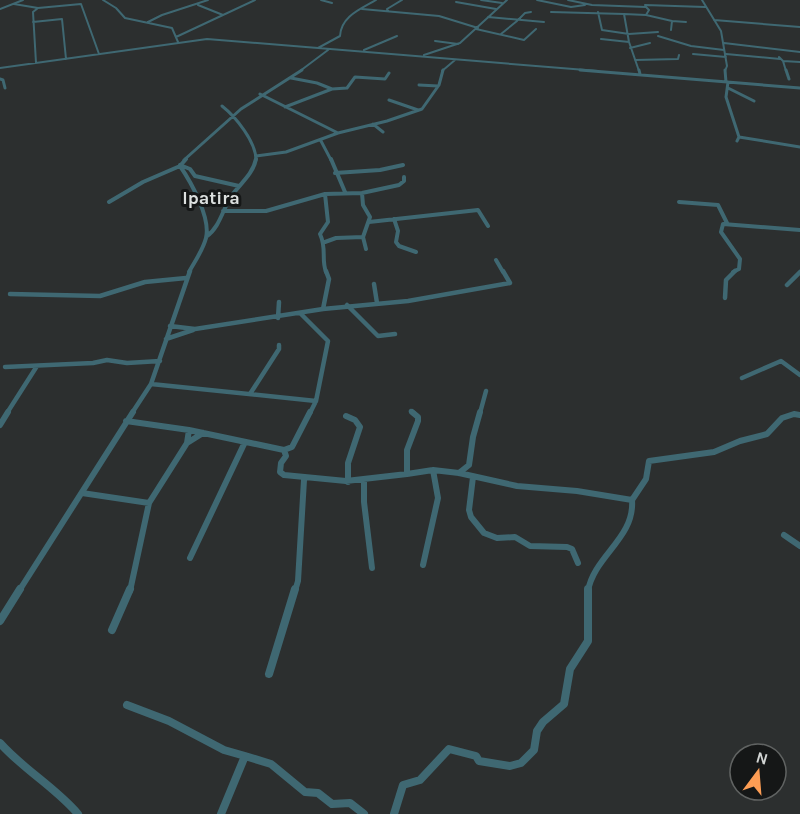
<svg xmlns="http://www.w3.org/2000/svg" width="800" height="814" viewBox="0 0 800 814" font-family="Karla,sans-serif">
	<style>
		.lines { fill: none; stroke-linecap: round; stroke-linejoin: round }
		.minor-far5 { stroke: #3f6872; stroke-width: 2 }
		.minor-far4 { stroke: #3f6872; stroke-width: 3 }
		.minor-far3 { stroke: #3f6872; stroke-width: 4 }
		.minor-far2 { stroke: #3f6872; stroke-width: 4.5 }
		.minor-far1 { stroke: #3f6872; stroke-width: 6 }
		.minor { stroke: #3f6872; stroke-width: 8 }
		.labels { text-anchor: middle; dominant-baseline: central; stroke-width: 6; stroke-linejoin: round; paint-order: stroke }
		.far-quarter-label { font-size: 18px; font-weight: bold; fill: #dce0df; stroke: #151717 }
	</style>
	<rect width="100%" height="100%" fill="#2c2f2f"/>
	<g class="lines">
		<path class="minor-far5" d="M 103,0 L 116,8 L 125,18 L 172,28 L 178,42
			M 321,0 L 332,3
			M 481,0 L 502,3
			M 537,0 L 571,7 L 585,5
			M 568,0 L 592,5 L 646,7 L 649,10 L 646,15 L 624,14 L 629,42 L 639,71
			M 702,0 L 721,31 L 727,66 L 725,71
			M 456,2 L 496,9
			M 14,4 L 38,8 L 81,4 L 99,54
			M 198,5 L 223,15
			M 645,5 L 705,7
			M 0,9 L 23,0
			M 362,9 L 439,16 L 478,28
			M 388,11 L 387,9 L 402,0
			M 551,12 L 624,14
			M 598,12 L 602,30 L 629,34 L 658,32
			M 646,15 L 672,21 L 671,30
			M 488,17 L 544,22
			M 518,20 L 525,13 L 531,12
			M 714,20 L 800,27
			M 672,21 L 686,22
			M 33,22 L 62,19 L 66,59
			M 148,22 L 162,15 L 208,0
			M 476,29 L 524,40 L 536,29
			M 501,34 L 517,21
			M 658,36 L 691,46 L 724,50
			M 176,37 L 255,0
			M 601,39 L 629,42
			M 435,41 L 458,44
			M 724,43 L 800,52
			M 318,48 L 340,36 C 341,16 361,9 376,0
			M 630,48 L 650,43
			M 364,50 L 397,36
			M 693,54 L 726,57
			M 726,54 L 780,59
			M 424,55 L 460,43 L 507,0
			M 779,57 L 783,61 L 800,62
			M 635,60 L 678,59 L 679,55
			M 783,61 L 786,71
			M 36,63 L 33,12 L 38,8
			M 0,68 L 207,39 L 598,71
			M 300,71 L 328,50
			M 442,71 L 455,60"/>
		<path class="minor-far4" d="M 580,70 L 800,88
			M 639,70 L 640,74
			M 725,70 L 726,82
			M 786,70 L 789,79
			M 291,78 L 317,83 L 332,89
			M 0,79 L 3,80 L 5,88
			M 728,82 L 726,97 L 739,137
			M 419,85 L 438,86
			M 728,88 L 754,101
			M 260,94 L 338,133
			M 389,100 L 418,110
			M 222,106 C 236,117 256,142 256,160
			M 285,107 L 332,89 L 347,88 L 355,77 L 385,79 L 389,73
			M 373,124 L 383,132
			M 321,141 L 331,160
			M 737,141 L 739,137 L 800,147
			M 256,156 L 286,152 L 338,133 L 387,121 L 422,109 L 439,85 L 443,70
			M 184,160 L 241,109 L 302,70"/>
		<path class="minor-far3" d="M 186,159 L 180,166 C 191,182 211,218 206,238 C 203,250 195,261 189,272
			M 331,159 L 345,192
			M 180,165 L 190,169 L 195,176 L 239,186
			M 335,173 L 380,170 L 403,165
			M 362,193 L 363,205 L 370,217 L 363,237 L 366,249
			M 325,194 L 328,222 L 320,234 C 327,249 321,259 326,272
			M 109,202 L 143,182 L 180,166
			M 679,202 L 718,205 L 727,223
			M 223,211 L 266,211 L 325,194 L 362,193 L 399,185 L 404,181 L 404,177
			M 394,219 L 398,231 L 396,242 L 399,246 L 416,252
			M 369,222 L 478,210 L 488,226
			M 207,236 C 220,227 223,208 232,195 C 241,183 253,174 256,159
			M 325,242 L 336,238 L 363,237
			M 496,260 L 503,272
			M 733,272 L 739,269 L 740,259 L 721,232 L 723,224 L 800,230"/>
		<path class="minor-far2" d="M 374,284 L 377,303
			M 787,285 L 800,272
			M 10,294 L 100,296 L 145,282 L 186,278
			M 725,298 L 726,280 L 735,271
			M 347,305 L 378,336 L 395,334
			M 323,309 L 329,279 L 326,271
			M 301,314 L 328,341 L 316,401
			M 278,318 L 279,302
			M 170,326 L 195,329 L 323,309 L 408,301 L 510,283 L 503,271
			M 166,339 L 193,330
			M 5,367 L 93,363 L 107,360 L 127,363 L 160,361
			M 742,378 L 781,361 L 800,375
			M 151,384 L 316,401 L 310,413
			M 250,394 L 279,349 L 279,345
			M 411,411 L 414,413
			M 7,413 L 37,366
			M 132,413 L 151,384 L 190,271
			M 480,413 L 486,391"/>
		<path class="minor-far1" d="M 346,416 L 355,420 L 360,427 L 348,463 L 348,482
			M 126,421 L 189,430 L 284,450 L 286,456 L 281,463 L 280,472 L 284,475 L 346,481 L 407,474 L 407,450 L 418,421 L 418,417 L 412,412
			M 0,425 L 8,412
			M 187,443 L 203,433
			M 284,450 L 292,447 L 310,412
			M 459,473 L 469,465 L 473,437 L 480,412
			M 407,474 L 433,470 L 459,473 L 517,486 L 577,491 L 632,500 L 646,479 L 649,461 L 714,452 L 740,441 L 767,434 L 782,418 L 794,414 L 800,415
			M 473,477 L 469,510 L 471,517 L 484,533 L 497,538 L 515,537 L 530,546 L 567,547 L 572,549 L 578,563
			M 364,480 L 364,502 L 372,568
			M 82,493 L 149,503
			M 784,535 L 800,546
			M 190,558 L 245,442
			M 423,565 L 438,498 L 433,470
			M 19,591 L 133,412
			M 130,591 L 149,503 L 187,443 L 189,430
			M 295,591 L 298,581 L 304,480
			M 588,591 C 594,556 635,538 632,500"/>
		<path class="minor" d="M 0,621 L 20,589
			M 112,630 L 130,589
			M 269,674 L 295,589
			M 127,705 L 169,721 L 224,750 L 245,756 L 221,814
			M 0,743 C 24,770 55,787 78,814
			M 245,756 L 271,764 L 305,792 L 318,793 L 332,804 L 350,803 L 364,814
			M 394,814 L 403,785 L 420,780 L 449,749 L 476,756 L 479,761 L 510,766 L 521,763 L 534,750 L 537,731 L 543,722 L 564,704 L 570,669 L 588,641 L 588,589"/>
	</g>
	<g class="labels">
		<g class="far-quarter-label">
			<text x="211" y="198">Ipatira</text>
		</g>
	</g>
	<g transform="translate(758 772) rotate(16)"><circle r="28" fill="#151717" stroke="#606362" stroke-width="1.5"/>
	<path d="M0-4.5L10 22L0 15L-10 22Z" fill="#fd9d54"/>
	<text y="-9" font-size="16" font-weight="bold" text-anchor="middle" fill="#d1d4d3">N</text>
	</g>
</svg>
